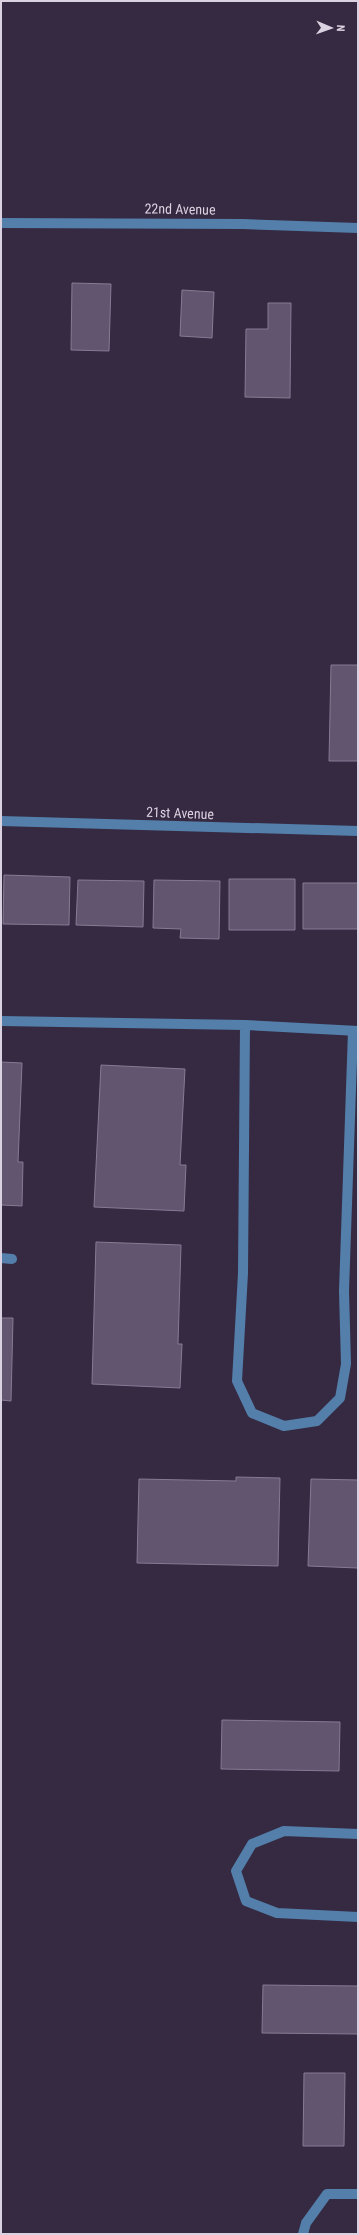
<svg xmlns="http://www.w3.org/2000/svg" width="359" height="2235" viewBox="0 0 359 2235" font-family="'Roboto Condensed',sans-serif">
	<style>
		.building { fill: #62556f; stroke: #877a95 }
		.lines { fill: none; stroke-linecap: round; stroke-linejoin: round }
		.minor { stroke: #537faa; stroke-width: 10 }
		.labels { text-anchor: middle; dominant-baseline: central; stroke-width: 3; stroke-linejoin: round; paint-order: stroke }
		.street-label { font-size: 14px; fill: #dad2e1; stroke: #362a42 }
	</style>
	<rect width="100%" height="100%" fill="#362a42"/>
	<path class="building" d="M 72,283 L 111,284 L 109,351 L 71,350 Z
		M 182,290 L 214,292 L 212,338 L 180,336 Z
		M 268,303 L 291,303 L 290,398 L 245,397 L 246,329 L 268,329 Z
		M 331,665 L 358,665 L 358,761 L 329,761 Z
		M 4,875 L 70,877 L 69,925 L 3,924 Z
		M 229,879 L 295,879 L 295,930 L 229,930 Z
		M 78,880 L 144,881 L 143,927 L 76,925 Z
		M 154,880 L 220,881 L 219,939 L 180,938 L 181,929 L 153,928 Z
		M 303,883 L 358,883 L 358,929 L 303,929 Z
		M 1,1062 L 22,1063 L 18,1162 L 23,1162 L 22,1206 L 1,1205 Z
		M 101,1065 L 185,1069 L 180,1165 L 186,1165 L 184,1211 L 94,1207 Z
		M 96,1242 L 181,1245 L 178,1344 L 182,1344 L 180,1388 L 92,1384 Z
		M 1,1318 L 13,1318 L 11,1401 L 1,1400 Z
		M 236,1477 L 280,1478 L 278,1566 L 137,1563 L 139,1479 L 236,1481 Z
		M 311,1479 L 358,1480 L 358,1568 L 308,1566 Z
		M 222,1720 L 340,1722 L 339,1771 L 221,1769 Z
		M 263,1985 L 358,1986 L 358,2034 L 262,2033 Z
		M 304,2073 L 345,2073 L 344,2146 L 303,2146 Z"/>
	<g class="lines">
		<path class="minor" d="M 1,223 L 243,224 L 358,228
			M 1,821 L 358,831
			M 1,1021 L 245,1025 L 358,1031
			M 245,1025 L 243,1273 L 237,1381 L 252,1413 L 284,1426 L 317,1421 L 340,1398 L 346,1364 L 344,1291 L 353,1031
			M 1,1258 L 12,1259
			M 358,1834 L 284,1831 L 252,1844 L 236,1871 L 246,1901 L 277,1913 L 358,1917
			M 303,2234 L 306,2223 L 327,2194 L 358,2194"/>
	</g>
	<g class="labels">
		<g class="street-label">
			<text transform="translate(180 209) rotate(1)">22nd Avenue</text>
			<text transform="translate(180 813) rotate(2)">21st Avenue</text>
		</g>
	</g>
	<rect width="359" height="2235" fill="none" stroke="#dad2e1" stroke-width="4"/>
	<g transform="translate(331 28) rotate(92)" stroke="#362a42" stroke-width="3" paint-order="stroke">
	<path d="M0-3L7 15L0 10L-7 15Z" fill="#dad2e1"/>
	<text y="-6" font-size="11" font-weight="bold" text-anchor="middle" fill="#dad2e1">N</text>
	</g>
</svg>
